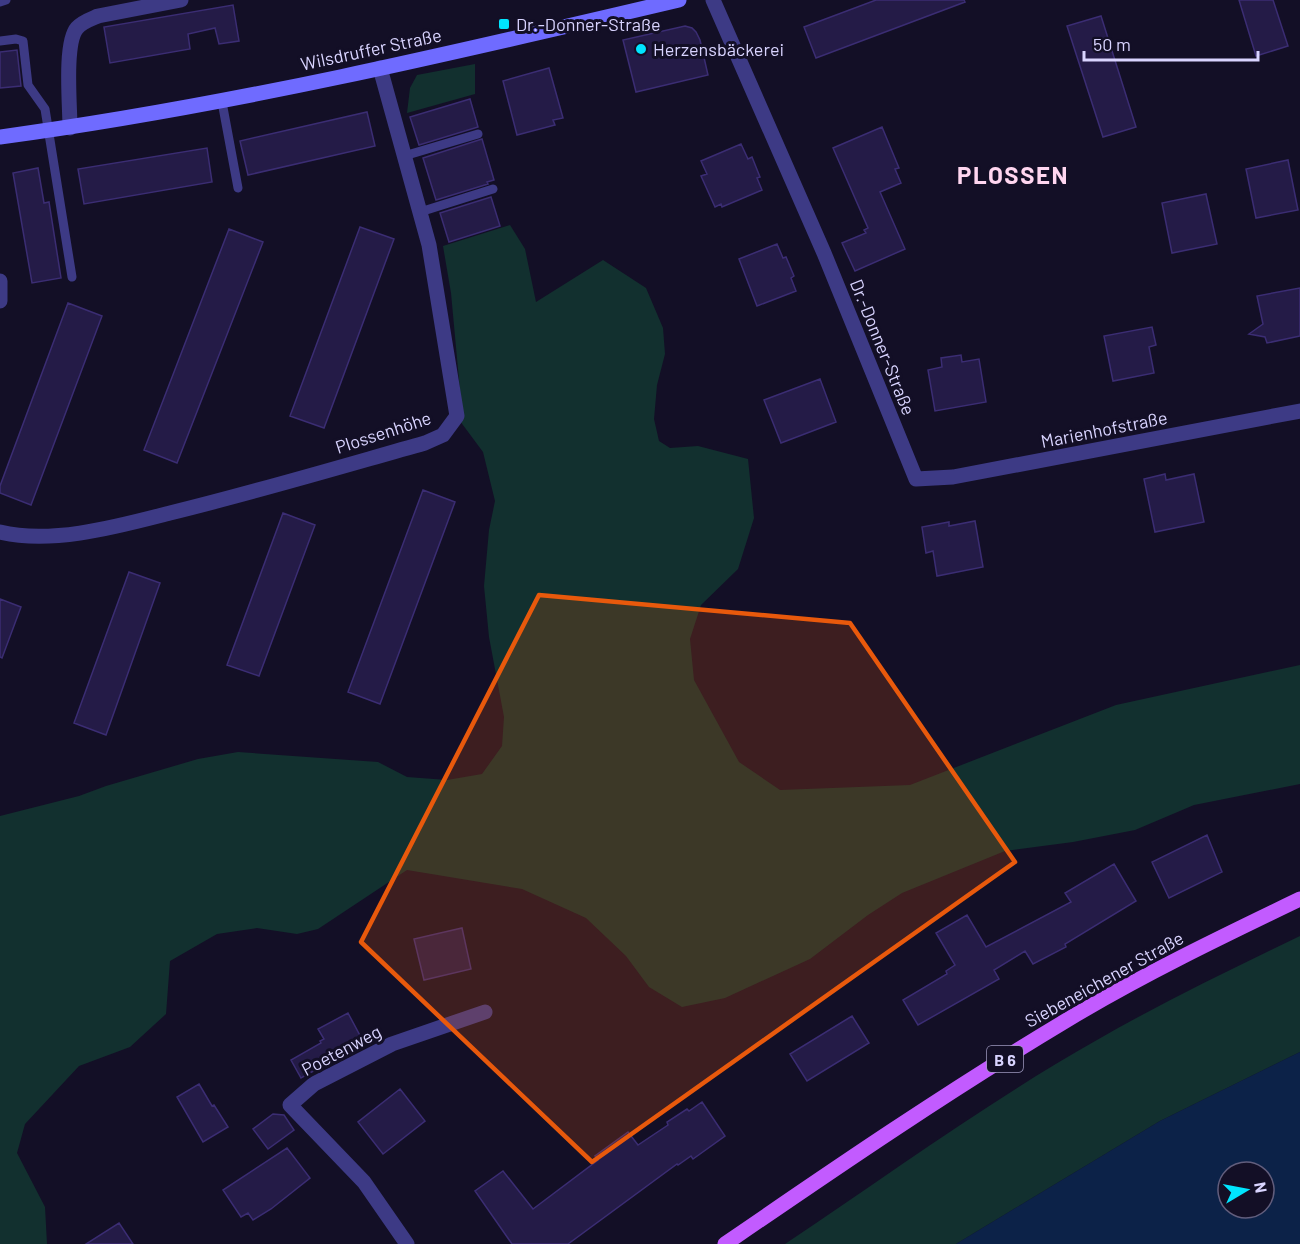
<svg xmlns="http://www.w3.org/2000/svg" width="1300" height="1244" viewBox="0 0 1300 1244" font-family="Barlow,sans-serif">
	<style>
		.green { fill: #12302f }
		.water { fill: #0c2248; fill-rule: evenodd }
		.building { fill: #241b47; stroke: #3b2d73; stroke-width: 1.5 }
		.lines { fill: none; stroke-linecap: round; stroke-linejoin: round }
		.lane { stroke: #3d3a85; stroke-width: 9 }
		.street { stroke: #3d3a85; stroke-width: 15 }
		.secondary { stroke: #6f6bff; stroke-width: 15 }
		.primary { stroke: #c25bff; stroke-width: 15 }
		.marked { fill: #e8590c; fill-opacity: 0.2; stroke: #e8590c; stroke-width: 4.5; stroke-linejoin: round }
		.poi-dot { fill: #00e5ff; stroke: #130f26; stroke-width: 2 }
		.labels { text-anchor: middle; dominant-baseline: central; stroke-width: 6; stroke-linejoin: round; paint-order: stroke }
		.shield { fill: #130f26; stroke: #9e99be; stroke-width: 1.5 }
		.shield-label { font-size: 16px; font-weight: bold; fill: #d9d4ff }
		.poi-label { font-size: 18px; fill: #d9d4ff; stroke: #130f26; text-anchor: start }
		.street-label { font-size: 18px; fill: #d9d4ff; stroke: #130f26 }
		.district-label { font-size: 24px; font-weight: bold; letter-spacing: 1.5px; fill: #ffd6f0; stroke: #130f26 }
	</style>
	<rect width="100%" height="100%" fill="#130f26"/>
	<path class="green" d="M 475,64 L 475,94 L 407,113 L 410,88 L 417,75 Z
		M 510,225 L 525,249 L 536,302 L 603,260 L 646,288 L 663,328 L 665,354 L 657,385 L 654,419 L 659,441 L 670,448 L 698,446 L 748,459 L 754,518 L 738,569 L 701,605 L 690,639 L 694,680 L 739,762 L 780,790 L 910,785 L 1116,705 L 1300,665 L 1300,784 L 1194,805 L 1135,830 L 1073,842 L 1005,851 L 902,893 L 868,915 L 810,959 L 725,998 L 682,1007 L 649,987 L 626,956 L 586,918 L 522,889 L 407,870 L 318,929 L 297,934 L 257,928 L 217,934 L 170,961 L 166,1014 L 130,1047 L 79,1066 L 25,1124 L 17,1153 L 45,1207 L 47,1244 L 0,1244 L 0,816 L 79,796 L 106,786 L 198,759 L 238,752 L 378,762 L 407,777 L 447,780 L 482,774 L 502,746 L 504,717 L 489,637 L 484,586 L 489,530 L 495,501 L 483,452 L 460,421 L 462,412 L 451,293 L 443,246 Z
		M 1300,936 L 1300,1052 L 1160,1121 L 956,1244 L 785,1244 C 888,1175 989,1101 1097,1040 C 1163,1002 1231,969 1300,936 Z"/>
	<path class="water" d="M 1300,1052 L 1300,1244 L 956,1244 L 1160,1121 ZM 1228,1172 L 1264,1172 L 1264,1208 L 1228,1208 Z"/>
	<path class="building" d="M 876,0 L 964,0 L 965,2 L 816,58 L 804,27 Z
		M 1239,0 L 1273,0 L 1288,46 L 1256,56 Z
		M 233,5 L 239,41 L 219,44 L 215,28 L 188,34 L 190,49 L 110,63 L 104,27 Z
		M 1101,16 L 1136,127 L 1103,137 L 1067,26 Z
		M 685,26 L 692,28 L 696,32 L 700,40 L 708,75 L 636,92 L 623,40 Z
		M 17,50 L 21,86 L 0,88 L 0,52 Z
		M 549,68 L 563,118 L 553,120 L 555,125 L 517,135 L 503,81 Z
		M 470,99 L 478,127 L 419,145 L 410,117 Z
		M 367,112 L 375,146 L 248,175 L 240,141 Z
		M 882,127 L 899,168 L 895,169 L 901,183 L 880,192 L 905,249 L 855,271 L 842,243 L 866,233 L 864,230 L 868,228 L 833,148 Z
		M 482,139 L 494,180 L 487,182 L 488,184 L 436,200 L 423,158 Z
		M 741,144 L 748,159 L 752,157 L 760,177 L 757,178 L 762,190 L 722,207 L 721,204 L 715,207 L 701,176 L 707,174 L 701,161 Z
		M 207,148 L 212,182 L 84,204 L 78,169 Z
		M 1288,160 L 1298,210 L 1256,218 L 1246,169 Z
		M 38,168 L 44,203 L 49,202 L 61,278 L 32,283 L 13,173 Z
		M 1206,194 L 1217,244 L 1172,253 L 1162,203 Z
		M 491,197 L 500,226 L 449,242 L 440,213 Z
		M 360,227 L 394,239 L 324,428 L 290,416 Z
		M 229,229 L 263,242 L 177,463 L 144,450 Z
		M 777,244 L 783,258 L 786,257 L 794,276 L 791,278 L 796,291 L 757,306 L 739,259 Z
		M 1300,288 L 1300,336 L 1267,343 L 1265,337 L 1249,334 L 1263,324 L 1257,296 Z
		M 68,303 L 102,316 L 31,505 L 0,493 L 0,486 Z
		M 1152,327 L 1156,345 L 1149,347 L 1154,373 L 1113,381 L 1104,336 Z
		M 961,355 L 962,362 L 979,359 L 986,402 L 935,411 L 928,370 L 942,367 L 941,358 Z
		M 820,379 L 836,422 L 781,443 L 764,400 Z
		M 1165,474 L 1166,480 L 1194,474 L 1204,522 L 1155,532 L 1144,479 Z
		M 423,490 L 455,502 L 380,704 L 348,692 Z
		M 283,513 L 315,525 L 259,676 L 227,665 Z
		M 975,521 L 983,567 L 937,576 L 933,551 L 926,553 L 922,527 L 949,522 L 949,526 Z
		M 129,572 L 160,583 L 106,735 L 74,723 Z
		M 0,599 L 21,607 L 2,658 L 0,657 Z
		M 1207,835 L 1222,872 L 1169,898 L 1152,862 Z
		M 1114,864 L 1136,901 L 1065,944 L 1066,947 L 1033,964 L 1025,951 L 994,970 L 999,979 L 918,1025 L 903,1000 L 947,974 L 946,971 L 955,965 L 936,933 L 967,915 L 986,947 L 1071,902 L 1065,893 Z
		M 462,928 L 471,969 L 424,980 L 414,939 Z
		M 348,1013 L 364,1043 L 301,1078 L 291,1060 L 321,1043 L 320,1041 L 324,1039 L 318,1029 Z
		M 852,1016 L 869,1043 L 807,1081 L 790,1054 Z
		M 199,1084 L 212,1106 L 214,1105 L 228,1127 L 203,1142 L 177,1097 Z
		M 400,1089 L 425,1121 L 383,1154 L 358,1122 Z
		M 702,1102 L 725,1136 L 693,1159 L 691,1156 L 678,1165 L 677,1164 L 568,1244 L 512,1244 L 475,1191 L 503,1171 L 533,1209 L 598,1160 L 595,1156 L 628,1132 L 638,1145 L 668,1125 L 667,1122 L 687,1109 L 689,1111 Z
		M 273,1114 L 284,1115 L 294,1130 L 268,1149 L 253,1129 Z
		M 287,1148 L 310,1178 L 271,1209 L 253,1220 L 248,1213 L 241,1217 L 223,1190 Z
		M 119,1223 L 133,1244 L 86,1244 Z"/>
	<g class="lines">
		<path class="lane" d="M 0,2 L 6,0
			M 0,41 L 16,39 L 23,41 L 28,85 L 45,109 L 72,277
			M 222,102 L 238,188
			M 404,156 L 478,134
			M 420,212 L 493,189"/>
		<path class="street" d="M 713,0 L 824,253 L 916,479 L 953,477 L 1300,411
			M 70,128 C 70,106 64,43 77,28 C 82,22 91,19 98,16 L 181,0
			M 0,281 L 0,301
			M 0,532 C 52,545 119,526 170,513 C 256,492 340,467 425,443 L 443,435 L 457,416 L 429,245 L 380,68
			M 407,1244 L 364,1182 L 290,1105 L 314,1084 L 392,1044 L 485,1012"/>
		<path class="secondary" d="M 0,137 C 229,106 454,53 679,0"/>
		<path class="primary" d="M 725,1244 C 837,1167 950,1090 1067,1020 C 1142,975 1221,937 1300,899"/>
	</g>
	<path class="marked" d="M 539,595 L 850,623 L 1015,862 L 592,1162 L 361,942 Z"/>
	<g class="poi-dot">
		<rect x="498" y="18" width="12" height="12" rx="3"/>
		<circle cx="641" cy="49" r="6"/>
	</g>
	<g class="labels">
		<rect class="shield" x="987" y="1046" width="36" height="26" rx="4.5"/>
		<g class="shield-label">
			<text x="1005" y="1059">B 6</text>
		</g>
		<g class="poi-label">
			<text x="516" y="24">Dr.-Donner-Straße</text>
			<text x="653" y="49">Herzensbäckerei</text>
		</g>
		<g class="street-label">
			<text transform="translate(371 49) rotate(-12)">Wilsdruffer Straße</text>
			<text transform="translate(883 347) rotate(68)">Dr.-Donner-Straße</text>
			<text transform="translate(1104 429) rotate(-11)">Marienhofstraße</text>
			<text transform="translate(383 432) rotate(-18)">Plossenhöhe</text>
			<text transform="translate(1104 979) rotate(-29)">Siebeneichener Straße</text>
			<text transform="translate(341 1050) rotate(-28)">Poetenweg</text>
		</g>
		<g class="district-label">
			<text x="1013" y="174">PLOSSEN</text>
		</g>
	</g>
	<g transform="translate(1246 1190) rotate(80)"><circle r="28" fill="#130f26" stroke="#625e7d" stroke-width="1.5"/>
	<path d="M0-4.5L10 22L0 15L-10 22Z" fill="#00e5ff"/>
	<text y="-9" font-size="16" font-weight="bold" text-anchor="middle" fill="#d9d4ff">N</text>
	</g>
	<path d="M1084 51v9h174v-9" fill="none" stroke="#d9d4ff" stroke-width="3"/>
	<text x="1093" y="51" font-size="18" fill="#d9d4ff" stroke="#130f26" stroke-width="4.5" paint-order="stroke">50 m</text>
</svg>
